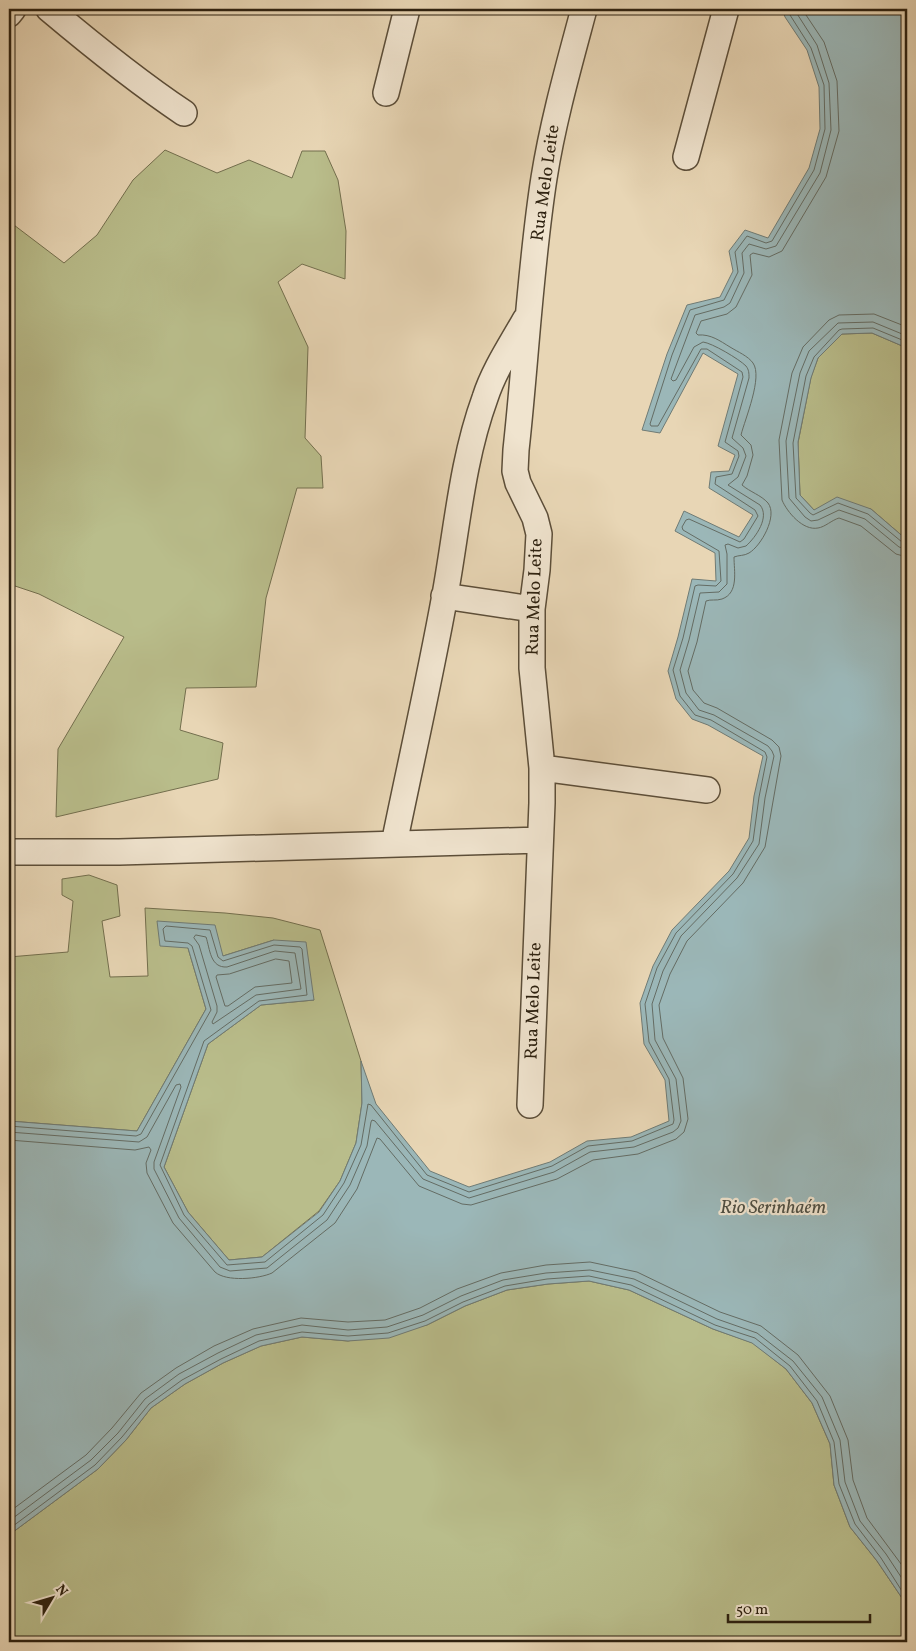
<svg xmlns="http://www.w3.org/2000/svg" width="916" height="1651" viewBox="0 0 916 1651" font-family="Vollkorn,serif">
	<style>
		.green { fill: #b9bd8b; stroke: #736f4e }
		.water { fill: #9bb7b8; stroke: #6f7b75 }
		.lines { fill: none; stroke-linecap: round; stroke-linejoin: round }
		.shore { stroke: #646c64; stroke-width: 1 }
		.minor-casing { stroke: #5c4e39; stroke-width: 28 }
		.minor { stroke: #f0e4cf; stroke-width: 25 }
		.labels { text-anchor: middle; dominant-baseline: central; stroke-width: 4.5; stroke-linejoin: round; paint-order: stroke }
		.street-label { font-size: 18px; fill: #2d2110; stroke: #f0e4cf }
		.water-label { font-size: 19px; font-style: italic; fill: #4e4e42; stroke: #f0e4cf }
	</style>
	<rect width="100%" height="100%" fill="#e8d6b5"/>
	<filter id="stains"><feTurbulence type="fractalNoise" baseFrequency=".004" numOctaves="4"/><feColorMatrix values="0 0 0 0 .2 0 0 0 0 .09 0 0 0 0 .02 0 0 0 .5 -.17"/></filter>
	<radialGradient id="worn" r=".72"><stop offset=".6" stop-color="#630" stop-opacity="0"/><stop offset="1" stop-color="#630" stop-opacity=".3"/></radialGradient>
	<path class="green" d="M 165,150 L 217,173 L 249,160 L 292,178 L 302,151 L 325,151 L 338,180 L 346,231 L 345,279 L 302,264 L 278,282 L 308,347 L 305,438 L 321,456 L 323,488 L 297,488 L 266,598 L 256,687 L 186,688 L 180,730 L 223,743 L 218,779 L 56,817 L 58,749 L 124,637 L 39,594 L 9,584 L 9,224 L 10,222 L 64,263 L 97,235 L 133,180 Z
		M 872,333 L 907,348 L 907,540 L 871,509 L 814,510 L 800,495 L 798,443 L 811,377 L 818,358 L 842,334 Z
		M 89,875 L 117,885 L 120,916 L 102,921 L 110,977 L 148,976 L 145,908 L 225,913 L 273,918 L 320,930 L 361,1061 L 362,1103 L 356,1143 L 340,1181 L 319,1211 L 262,1257 L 229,1260 L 188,1212 L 164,1167 L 208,1044 L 261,1005 L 314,1000 L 274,940 L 223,956 L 188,948 L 206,1009 L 137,1131 L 9,1121 L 9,957 L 68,952 L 73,901 L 62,895 L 62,879 Z
		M 589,1281 L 629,1290 L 713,1329 L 753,1343 L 786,1369 L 812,1403 L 830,1444 L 834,1485 L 850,1527 L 877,1561 L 902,1598 L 907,1619 L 907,1642 L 9,1642 L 9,1535 L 98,1469 L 126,1440 L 151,1408 L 185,1384 L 223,1363 L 261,1346 L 302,1337 L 348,1341 L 427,1325 L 465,1306 L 507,1290 L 548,1284 Z"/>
	<path class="water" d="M 782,9 L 907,9 L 907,348 L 872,333 L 842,334 L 818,358 L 811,378 L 798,442 L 800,495 L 814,510 L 837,497 L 871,509 L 907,540 L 907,1619 L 902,1598 L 877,1561 L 850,1527 L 834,1485 L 830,1444 L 812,1403 L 786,1369 L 752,1343 L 713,1329 L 629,1290 L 589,1281 L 548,1284 L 507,1290 L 465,1306 L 427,1325 L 389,1338 L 348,1341 L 302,1337 L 261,1346 L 223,1363 L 185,1384 L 151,1408 L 126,1440 L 98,1469 L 9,1535 L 9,1121 L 137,1131 L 206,1009 L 188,948 L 160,946 L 157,921 L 215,925 L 223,956 L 274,940 L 306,942 L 314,1000 L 261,1005 L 208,1044 L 164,1167 L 188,1212 L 229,1260 L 262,1257 L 319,1212 L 340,1181 L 356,1143 L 362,1103 L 361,1061 L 376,1104 L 430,1171 L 469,1187 L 550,1162 L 587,1141 L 631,1137 L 669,1121 L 665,1080 L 644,1044 L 640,1003 L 653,966 L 672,930 L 729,871 L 749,838 L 754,796 L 763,756 L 708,725 L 692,719 L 676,699 L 668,671 L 678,637 L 692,579 L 716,581 L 715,553 L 675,531 L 684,511 L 739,537 L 753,515 L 709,488 L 711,472 L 729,471 L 735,455 L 718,446 L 738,374 L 703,353 L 660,433 L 642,430 L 667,354 L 687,305 L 720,297 L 733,271 L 729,251 L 745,230 L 768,238 L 809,168 L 820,129 L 819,87 L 807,50 L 785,17 Z"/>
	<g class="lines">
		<path class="shore" d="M 907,327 L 874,314 L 839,315 L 829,320 L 803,347 L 792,373 L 779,440 L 782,500 C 787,512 803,531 818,528 C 825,527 832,520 839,518 L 861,526 L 896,554 L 907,557
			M 907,336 L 873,322 L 838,323 L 809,351 L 800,373 L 786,441 L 789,498 L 805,517 L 811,521 L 818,520 L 839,510 L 865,519 L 899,547 L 907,549
			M 907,342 L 873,328 L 842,329 L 839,330 L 814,357 L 806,376 L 793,443 L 796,498 L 810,513 L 813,515 L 838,503 L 868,514 L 902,542 L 907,543
			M 196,935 L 206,937 C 210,949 210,968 227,967 L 275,951 L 295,953 L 301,989 L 256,995 L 213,1024 L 212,1022 L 217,1012 L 217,1006 L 199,945 L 194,938 Z
			M 276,959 L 289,961 L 292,983 L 255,987 L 228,1006 L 225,1006 L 216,977 L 217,975 L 229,974 Z
			M 9,1126 L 136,1136 L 141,1134 L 211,1010 L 192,946 L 188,943 L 165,941 L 163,929 L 166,926 L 210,930 L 218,957 L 223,961 L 274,945 L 300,947 L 302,949 L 307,995 L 259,1001 L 204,1041 L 160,1165 L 184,1215 L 227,1265 L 265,1262 L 323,1215 L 344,1183 L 361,1145 L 368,1104 L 371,1105 L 427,1175 L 469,1192 L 552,1166 L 588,1146 L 632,1141 L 673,1124 L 674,1120 L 669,1079 L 649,1042 L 645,1004 L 657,968 L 676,933 L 733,874 L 753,841 L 759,797 L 767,757 L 765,752 L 711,720 L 695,715 L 680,696 L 673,670 L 683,638 L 695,586 L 698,585 L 716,586 L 721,581 L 719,551 L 683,530 L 682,527 L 686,520 L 689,519 L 740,542 L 744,539 L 758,516 L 755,510 L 715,484 L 716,477 L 732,474 L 739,456 L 738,451 L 725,442 L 743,377 L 742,372 L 707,349 L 701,349 L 658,426 L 651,426 L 650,424 L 672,355 L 690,310 L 724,300 L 738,272 L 735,252 L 747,236 L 766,243 L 772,241 L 814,170 L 825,129 L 824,85 L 811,48 L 790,15 L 788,9
			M 9,1132 L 139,1142 L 147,1137 L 176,1085 L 180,1084 L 181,1087 L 154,1162 L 154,1169 L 179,1218 L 220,1267 L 230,1271 L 267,1268 L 327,1220 L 350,1185 L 367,1146 L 371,1122 L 372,1120 L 375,1121 L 423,1179 L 469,1198 L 554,1172 L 590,1152 L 634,1147 L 673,1132 L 678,1128 L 681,1121 L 676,1079 L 655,1040 L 652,1004 L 663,971 L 681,936 L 737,878 L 759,844 L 765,798 L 774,756 L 772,751 L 768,746 L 714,715 L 699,710 L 686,693 L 680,670 L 689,640 L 700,593 L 719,592 L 727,584 L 727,554 L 725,545 L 728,544 L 738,548 L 746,546 C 756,537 770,517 760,505 L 728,485 L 738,477 L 746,456 L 743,448 L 732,438 L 749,378 C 749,373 749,370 746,366 C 739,359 712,343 703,342 L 694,347 L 676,380 L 673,381 L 671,379 L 695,315 L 724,307 L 730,303 L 744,273 L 742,253 L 749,244 L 766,249 L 776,246 L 820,173 L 831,130 L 829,83 L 817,45 L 794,9
			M 9,1140 L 135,1150 L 149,1147 L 151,1150 L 146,1163 L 147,1173 L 173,1223 L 215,1272 C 226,1282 259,1279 272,1273 L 335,1223 L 357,1189 L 377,1138 L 380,1139 L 419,1186 L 462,1204 L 471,1205 L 557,1179 L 593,1160 L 638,1154 L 676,1139 L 684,1132 L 688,1119 L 683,1078 L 663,1038 L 659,1005 L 670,974 L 687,941 L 743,883 L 765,847 L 781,756 L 779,747 L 772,740 L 717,708 L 704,703 L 693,690 L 688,671 L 697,642 L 706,601 C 711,599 716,601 722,599 C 739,593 734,571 734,557 C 739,555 744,556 749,553 C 761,546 778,516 768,503 C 761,495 750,492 742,485 L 747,476 L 753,455 L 751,445 L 741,435 C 745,419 763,377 753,363 C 748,356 738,352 730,347 C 720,341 711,334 698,335 L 696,333 L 701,321 L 727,314 L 736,307 L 752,275 L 750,255 L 753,253 L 769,257 L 782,251 L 826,177 L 839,131 L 837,81 L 824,42 L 802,9
			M 9,1512 L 86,1455 L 112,1428 L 141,1393 L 176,1368 L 214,1346 L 253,1329 L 301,1318 L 348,1322 L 385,1320 L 420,1308 L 457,1289 L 501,1273 L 546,1265 L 590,1262 L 637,1272 L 720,1312 L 761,1326 L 798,1355 L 830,1396 L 848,1440 L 853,1480 L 867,1518 L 907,1572
			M 9,1521 L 91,1460 L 118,1433 L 145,1399 L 179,1374 L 218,1353 L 256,1335 L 302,1325 L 348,1330 L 387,1327 L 423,1315 L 461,1296 L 503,1280 L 546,1273 L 590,1270 L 634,1279 L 717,1319 L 757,1333 L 793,1361 L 822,1397 L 840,1440 L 845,1482 L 860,1521 L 886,1554 L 907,1586
			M 9,1529 L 95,1465 L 122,1437 L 149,1404 L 182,1380 L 221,1359 L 259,1341 L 302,1332 L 348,1336 L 388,1333 L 425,1321 L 463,1302 L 505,1286 L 547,1279 L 589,1276 L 631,1285 L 715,1325 L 755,1338 L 790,1366 L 817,1401 L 834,1442 L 839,1484 L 855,1524 L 881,1558 L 907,1599"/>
		<g class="minor-casing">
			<path id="minor" d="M 49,9 C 93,46 136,81 184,113
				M 9,14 L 13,9
				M 386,93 L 407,9
				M 686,157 L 726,9
				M 444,596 L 532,609
				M 542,768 L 707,790
				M 394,844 C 411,761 430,678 445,595 C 457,529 462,461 485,398 C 494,370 511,345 525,320
				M 9,852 L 119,852 L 540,840
				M 530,1105 L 542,803 L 542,768 L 532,668 L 532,609 L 537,570 L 539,534 L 535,518 L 518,483 L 515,471 L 516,450 C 526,359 530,268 544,178 C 553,121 569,65 584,9"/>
		</g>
		<use href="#minor" class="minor"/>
	</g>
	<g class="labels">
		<g class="street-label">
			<text transform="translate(546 183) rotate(-82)">Rua Melo Leite</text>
			<text transform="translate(535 597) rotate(-88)">Rua Melo Leite</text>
			<text transform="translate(534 1001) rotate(-88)">Rua Melo Leite</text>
		</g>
		<g class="water-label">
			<text x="773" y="1208">Rio Serinhaém</text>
		</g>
	</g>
	<rect width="916" height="1651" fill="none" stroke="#e8d6b5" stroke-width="30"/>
	<rect x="10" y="10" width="896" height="1631" fill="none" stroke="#2d2110" stroke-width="2.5"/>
	<rect x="15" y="15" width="886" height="1621" fill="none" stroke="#2d2110"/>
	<g transform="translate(52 1598) rotate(52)" stroke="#f0e4cf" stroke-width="4" paint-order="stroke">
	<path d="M0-4L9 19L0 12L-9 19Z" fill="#2d2110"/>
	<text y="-8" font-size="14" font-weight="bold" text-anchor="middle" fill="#2d2110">N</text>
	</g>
	<path d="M728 1614v8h142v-8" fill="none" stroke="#2d2110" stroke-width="2.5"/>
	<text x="736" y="1614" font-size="15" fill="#2d2110" stroke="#f0e4cf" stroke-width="4" paint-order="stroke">50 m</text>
	<rect width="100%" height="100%" filter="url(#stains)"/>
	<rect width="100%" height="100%" fill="url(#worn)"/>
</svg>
